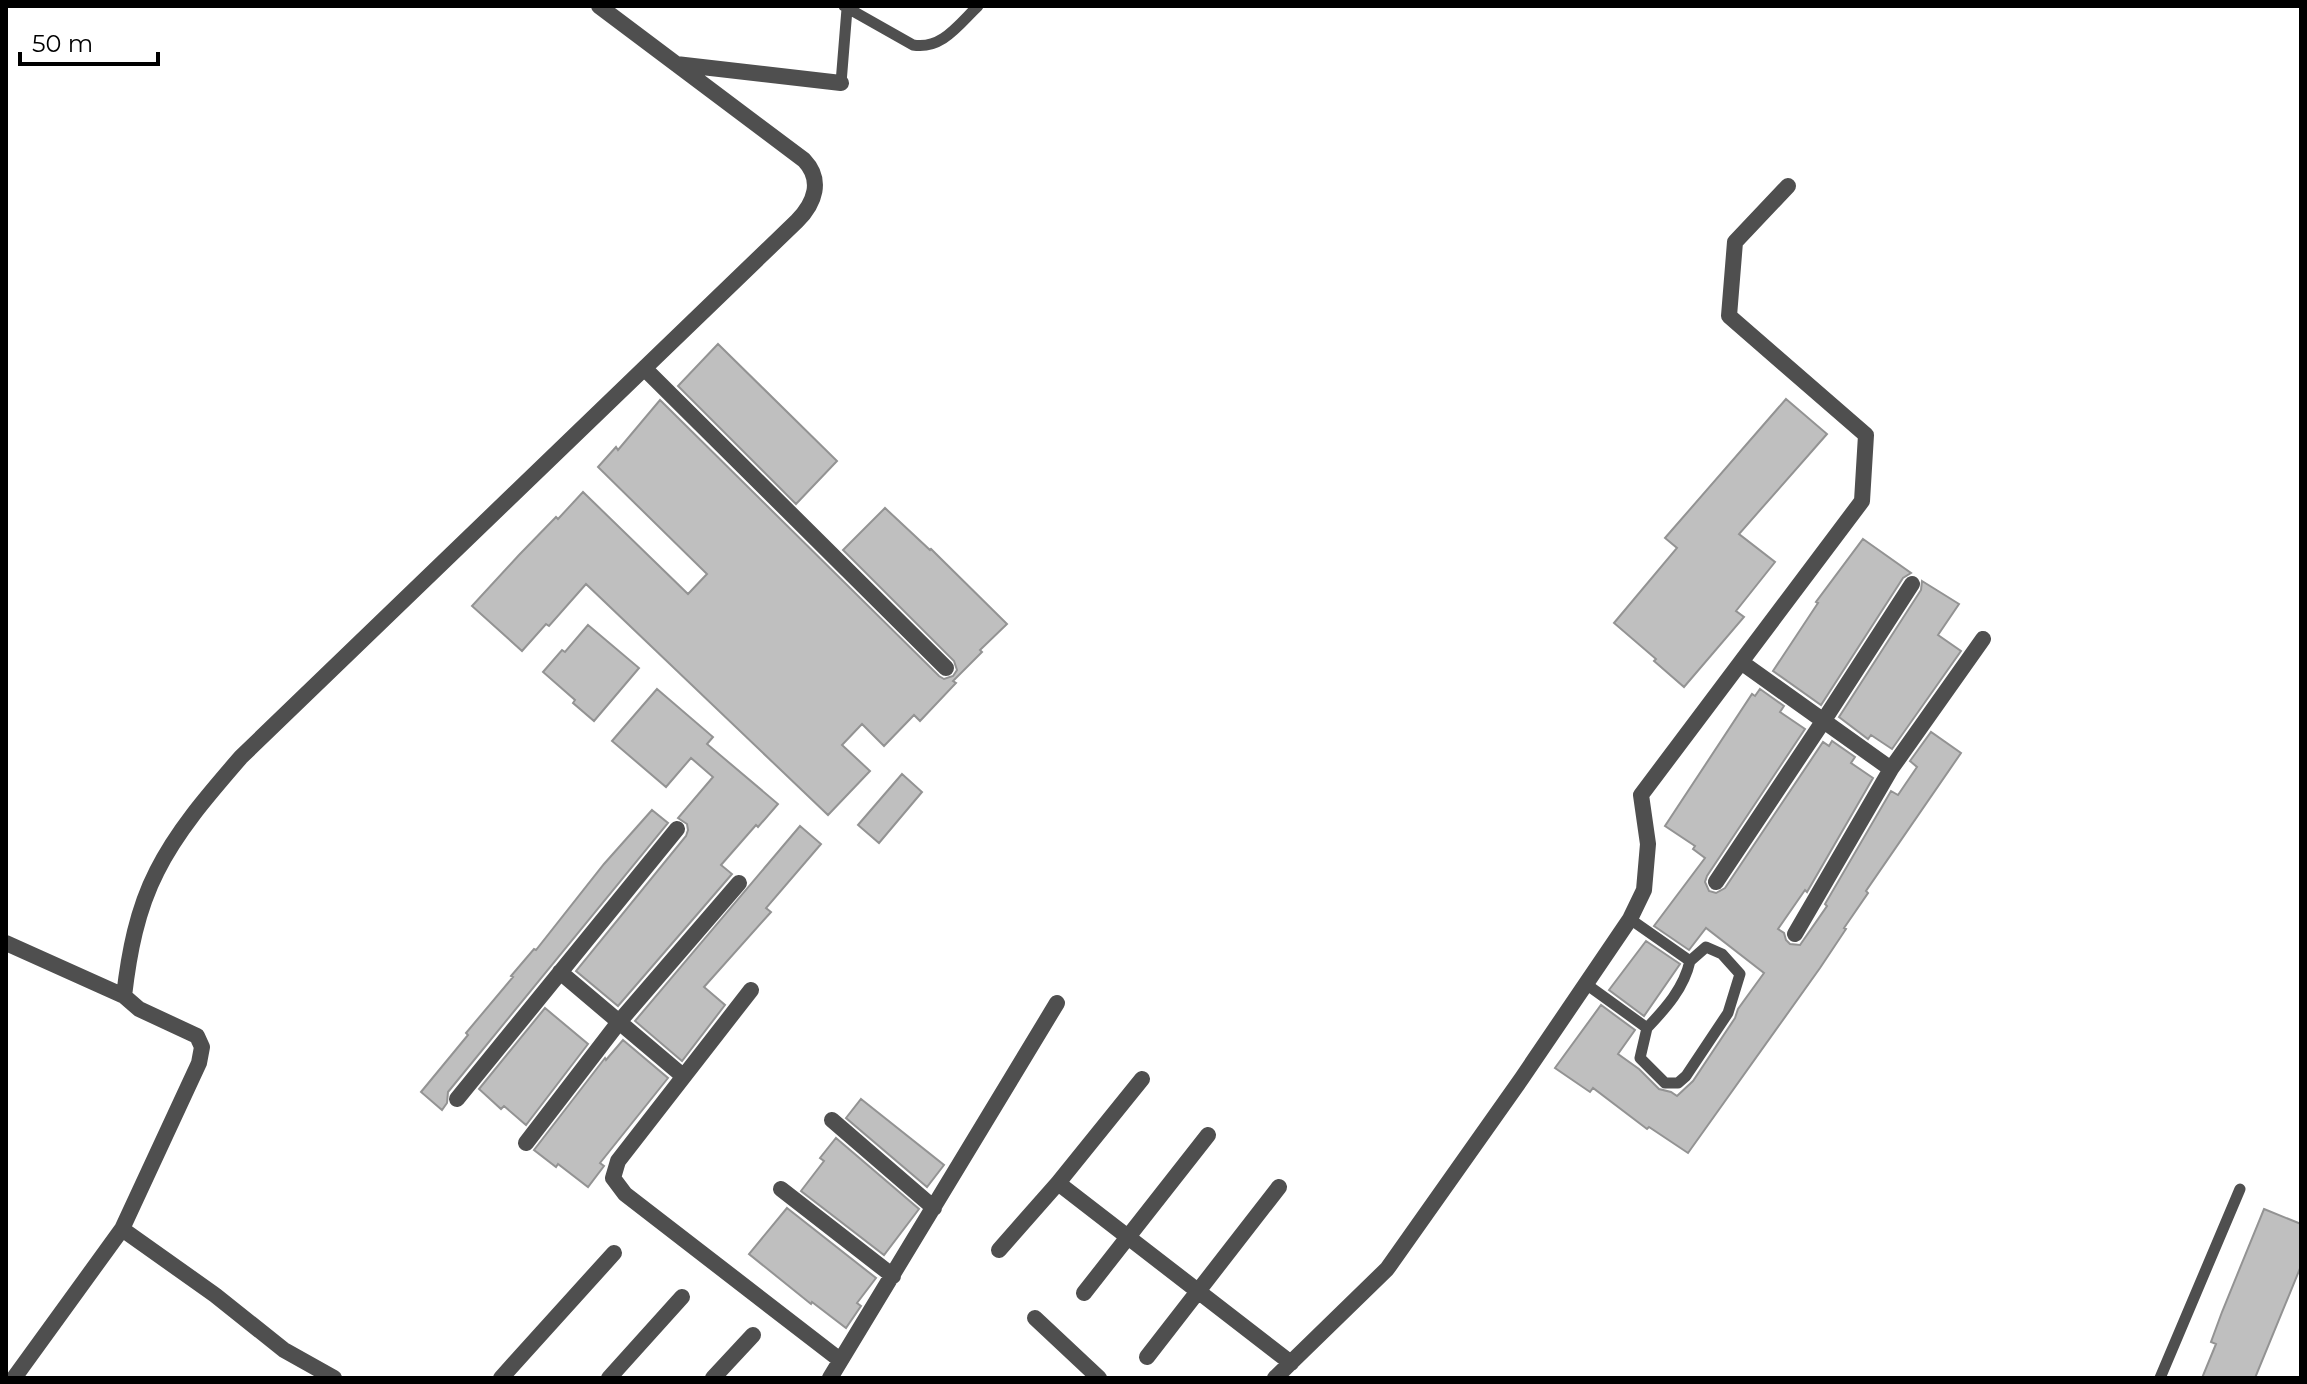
<svg xmlns="http://www.w3.org/2000/svg" width="2307" height="1384" viewBox="0 0 2307 1384" font-family="Montserrat,sans-serif">
	<style>
		.building { fill: #bfbfbf; stroke: #939393; stroke-width: 2 }
		.lines { fill: none; stroke-linecap: round; stroke-linejoin: round }
		.lane { stroke: #4f4f4f; stroke-width: 11 }
		.street { stroke: #4f4f4f; stroke-width: 16 }
	</style>
	<rect width="100%" height="100%" fill="#fff"/>
	<path class="building" d="M 718,344 L 837,461 L 796,504 L 678,386 Z
		M 1786,399 L 1827,434 L 1739,534 L 1775,562 L 1736,611 L 1744,617 L 1684,687 L 1654,661 L 1656,659 L 1614,623 L 1677,548 L 1665,538 Z
		M 660,400 L 939,676 L 944,679 L 953,676 L 957,670 L 954,661 L 843,550 L 885,508 L 930,550 L 931,549 L 1007,624 L 980,650 L 982,652 L 953,681 L 956,683 L 920,721 L 914,715 L 884,746 L 862,724 L 842,745 L 870,771 L 828,815 L 586,584 L 549,626 L 546,624 L 522,651 L 472,606 L 519,555 L 556,517 L 558,519 L 583,492 L 688,594 L 707,574 L 598,467 L 616,447 L 618,450 Z
		M 1863,539 L 1911,573 L 1903,578 L 1821,705 L 1773,671 L 1818,603 L 1816,602 Z
		M 1922,581 L 1959,604 L 1938,635 L 1961,651 L 1892,749 L 1871,735 L 1868,739 L 1839,717 L 1921,590 Z
		M 588,625 L 639,668 L 594,721 L 573,703 L 575,700 L 543,672 L 562,650 L 565,652 Z
		M 657,689 L 713,737 L 707,744 L 778,804 L 758,827 L 756,825 L 721,865 L 732,874 L 618,1006 L 576,971 L 686,836 L 688,830 L 687,824 L 678,818 L 713,777 L 691,758 L 666,787 L 612,741 Z
		M 1760,689 L 1784,706 L 1780,712 L 1805,729 L 1707,876 L 1705,882 L 1709,891 L 1716,893 L 1725,888 L 1823,742 L 1829,746 L 1832,741 L 1855,757 L 1851,763 L 1873,778 L 1807,892 L 1805,890 L 1778,929 L 1784,933 L 1786,940 L 1790,944 L 1800,945 L 1827,906 L 1825,904 L 1891,791 L 1898,795 L 1917,767 L 1910,761 L 1931,732 L 1961,753 L 1866,891 L 1868,893 L 1844,928 L 1846,929 L 1820,968 L 1688,1153 L 1649,1127 L 1647,1129 L 1593,1088 L 1590,1092 L 1555,1068 L 1601,1005 L 1635,1030 L 1618,1054 L 1639,1069 L 1659,1089 L 1671,1092 L 1677,1096 L 1693,1081 L 1735,1018 L 1738,1009 L 1764,973 L 1706,928 L 1689,950 L 1654,926 L 1705,858 L 1693,849 L 1695,846 L 1665,826 L 1752,694 L 1755,696 Z
		M 902,774 L 922,792 L 879,843 L 858,825 Z
		M 652,810 L 668,823 L 448,1092 L 447,1103 L 442,1110 L 421,1092 L 468,1035 L 466,1033 L 513,977 L 511,976 L 534,949 L 536,950 L 604,864 Z
		M 800,826 L 821,844 L 766,908 L 771,912 L 704,987 L 725,1005 L 682,1061 L 635,1021 Z
		M 1646,941 L 1680,964 L 1644,1016 L 1609,990 Z
		M 545,1008 L 588,1044 L 526,1125 L 504,1106 L 501,1109 L 479,1089 Z
		M 623,1040 L 668,1078 L 600,1163 L 604,1166 L 588,1187 L 558,1164 L 556,1167 L 534,1150 L 605,1058 L 606,1060 Z
		M 861,1099 L 944,1165 L 927,1187 L 846,1118 Z
		M 836,1138 L 919,1209 L 884,1255 L 801,1191 L 824,1161 L 820,1158 Z
		M 787,1208 L 876,1278 L 857,1303 L 861,1306 L 846,1328 L 812,1302 L 811,1304 L 749,1254 Z
		M 2264,1209 L 2301,1224 L 2301,1266 L 2255,1378 L 2202,1378 L 2216,1344 L 2211,1342 L 2222,1312 Z"/>
	<g class="lines">
		<path class="lane" d="M 844,6 L 913,45 C 942,50 959,24 978,6
			M 841,83 L 847,9
			M 1586,984 L 1647,1028 C 1666,1008 1684,988 1690,961 L 1630,919
			M 1647,1028 L 1640,1058 L 1665,1083 L 1678,1083 L 1686,1076 L 1728,1013 L 1740,974 L 1722,954 L 1706,947 L 1690,961
			M 2160,1378 L 2240,1189"/>
		<path class="street" d="M 676,64 L 841,83
			M 645,369 L 946,668
			M 1741,662 L 1891,769
			M 1716,882 L 1824,720 L 1912,584
			M 1795,934 L 1891,769 L 1983,639
			M 6,943 L 124,996
			M 560,972 L 683,1076
			M 751,990 L 618,1161 L 613,1178 L 625,1194 L 840,1360
			M 457,1099 L 677,829
			M 832,1120 L 934,1208
			M 526,1143 L 619,1022 L 739,883
			M 1058,1183 L 1291,1363
			M 781,1189 L 893,1276
			M 122,1229 L 215,1295 L 284,1350 L 334,1378
			M 999,1250 L 1058,1183 L 1142,1079
			M 1084,1293 L 1208,1135
			M 1035,1318 L 1099,1378
			M 1147,1357 L 1279,1187
			M 14,1378 L 122,1229 L 199,1063 L 202,1047 L 197,1036 L 139,1009 L 124,996 C 129,953 137,910 157,871 C 178,829 210,793 241,757 L 797,221 C 815,203 823,180 804,160 L 599,6
			M 501,1378 L 614,1253
			M 609,1378 L 682,1297
			M 713,1378 L 753,1335
			M 830,1378 L 1057,1003
			M 1275,1378 L 1387,1269 L 1522,1078 L 1630,919 L 1644,890 L 1648,844 L 1641,795 L 1862,501 L 1866,435 L 1729,316 L 1735,242 L 1788,186"/>
	</g>
	<rect width="2307" height="1384" fill="none" stroke="#000000" stroke-width="16"/>
	<path d="M20 52v12h138v-12" fill="none" stroke="#000000" stroke-width="4"/>
	<text x="32" y="52" font-size="24" fill="#000000" stroke="#ffffff" stroke-width="6" paint-order="stroke">50 m</text>
</svg>
